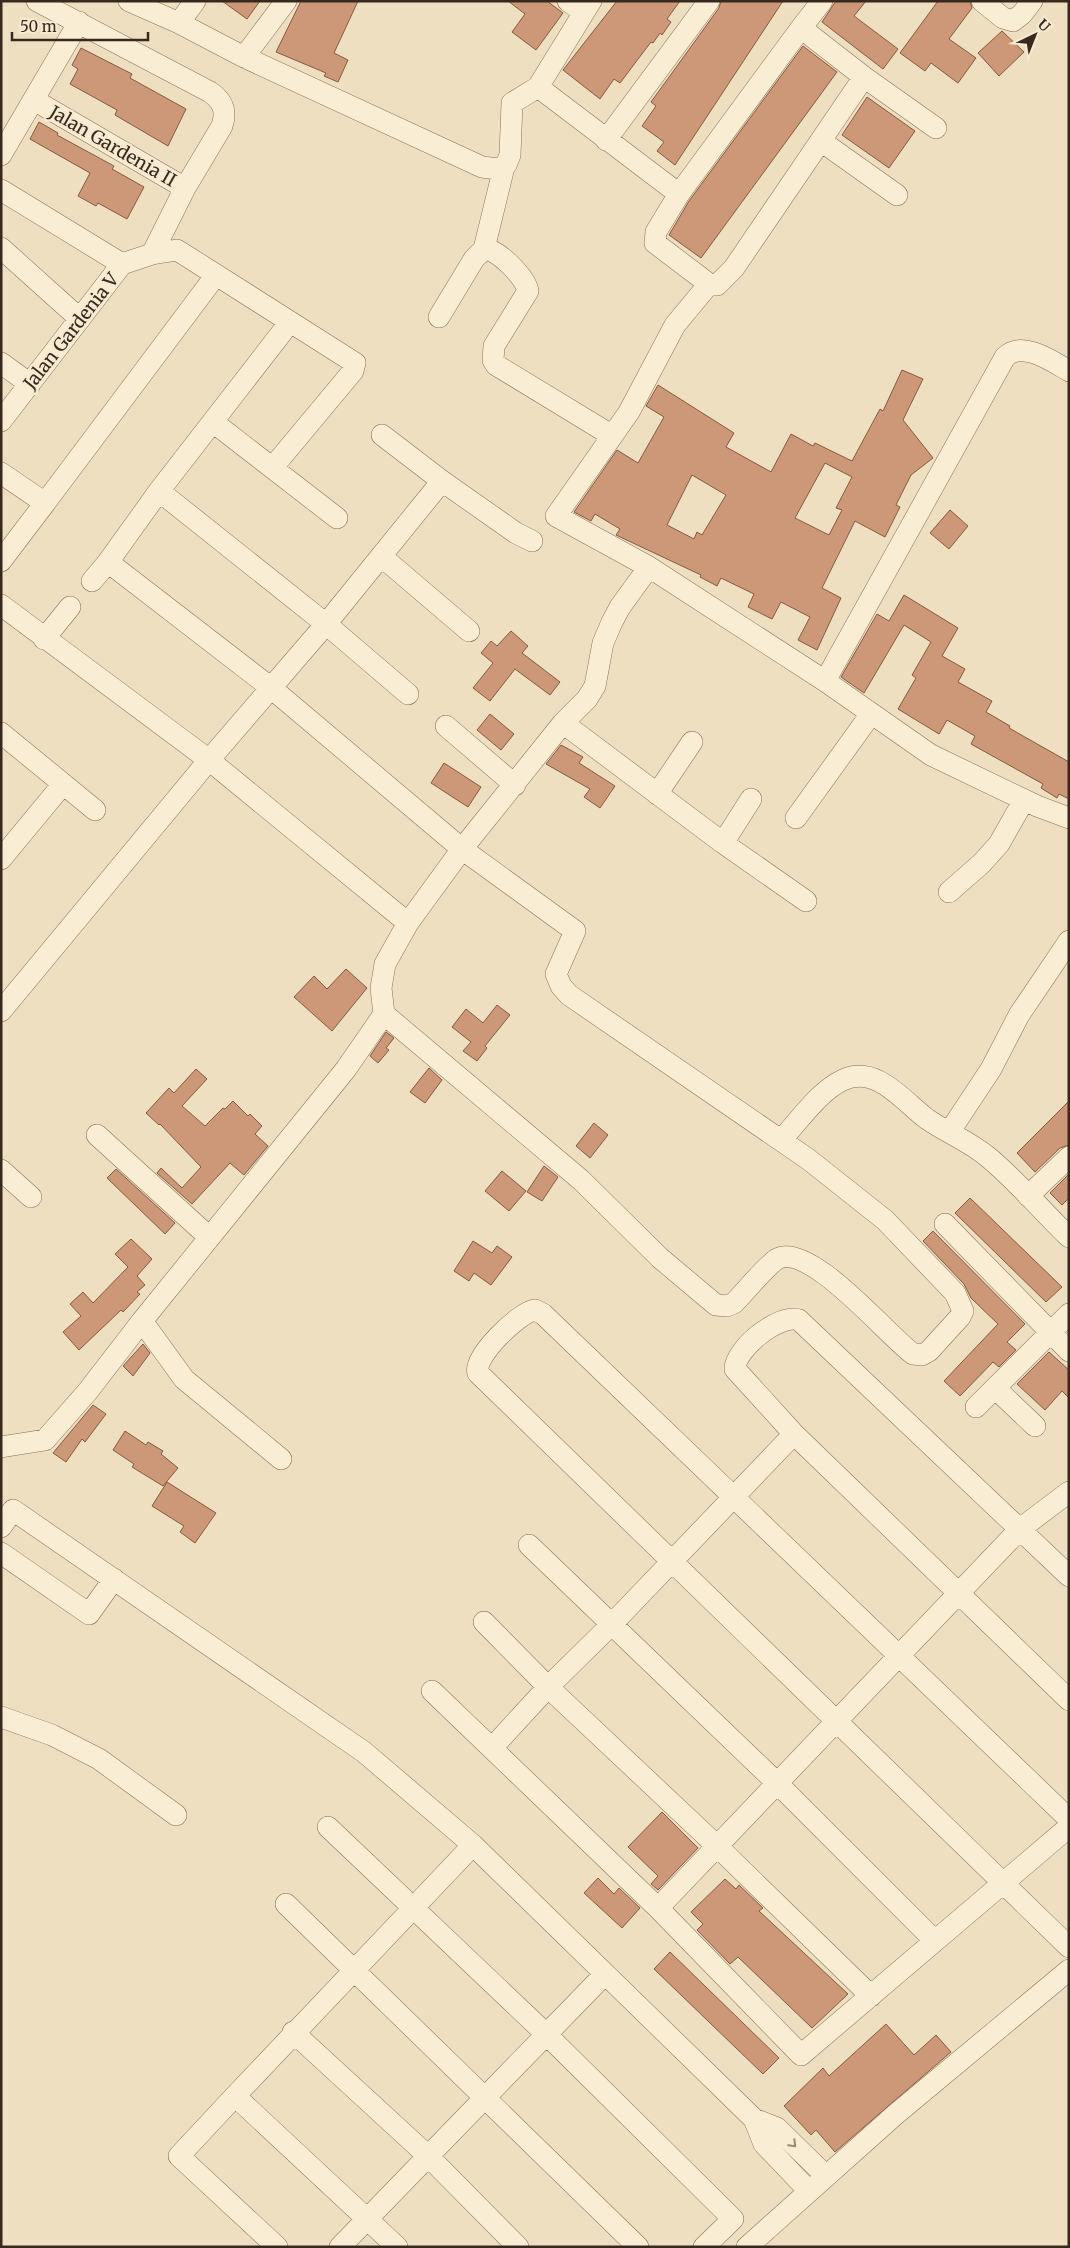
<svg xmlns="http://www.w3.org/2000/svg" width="1070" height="2248" viewBox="0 0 1070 2248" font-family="Merriweather,serif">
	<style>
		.building { fill: #cd9877; stroke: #87593e; fill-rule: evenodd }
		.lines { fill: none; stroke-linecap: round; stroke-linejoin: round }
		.minor-casing { stroke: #887059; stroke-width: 22 }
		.minor { stroke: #f9edd4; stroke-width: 21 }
		.oneway { stroke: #988b78 }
		.labels { text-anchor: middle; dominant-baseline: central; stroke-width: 5; stroke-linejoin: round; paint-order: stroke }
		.street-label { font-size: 18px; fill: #37291d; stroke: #f6ead1 }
	</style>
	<rect width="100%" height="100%" fill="#eedfc1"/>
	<path class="building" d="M 222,1 L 260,1 L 247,19 Z
		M 301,1 L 358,1 L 334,53 L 348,60 L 338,82 L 324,76 L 326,73 L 276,52 Z
		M 508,1 L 547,1 L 563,13 L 536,50 L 512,32 L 525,14 Z
		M 617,1 L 680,1 L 667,19 L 671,22 L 662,35 L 660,33 L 653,43 L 651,42 L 620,83 L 614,79 L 600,99 L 563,70 Z
		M 721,1 L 783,1 L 675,165 L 657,151 L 664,142 L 642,126 L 656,106 L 651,102 L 719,8 Z
		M 836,1 L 866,1 L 854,16 L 898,49 L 883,69 L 822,22 Z
		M 938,1 L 970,1 L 972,8 L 949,39 L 976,58 L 958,83 L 931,63 L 925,71 L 900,53 Z
		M 1002,31 L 1024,52 L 999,76 L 978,53 Z
		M 803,46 L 837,72 L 701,258 L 669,235 L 689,201 Z
		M 81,48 L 132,74 L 130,78 L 186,109 L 168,146 L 115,115 L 117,110 L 70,84 L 78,69 L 72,65 Z
		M 867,97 L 915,131 L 889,168 L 842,135 Z
		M 39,122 L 58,133 L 57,135 L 114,166 L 112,169 L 144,187 L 127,219 L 98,203 L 96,206 L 78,196 L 90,173 L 30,139 Z
		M 902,370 L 923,379 L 903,420 L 933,458 L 911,475 L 896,505 L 900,507 L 885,537 L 855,521 L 822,588 L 841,598 L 817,650 L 798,640 L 810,617 L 781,602 L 772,619 L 748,607 L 754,594 L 721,578 L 717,586 L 700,577 L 701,575 L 616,535 L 620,529 L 595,514 L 591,521 L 574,512 L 617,450 L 638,463 L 664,417 L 646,406 L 658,385 L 734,433 L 726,447 L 771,472 L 791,434 L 813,446 L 815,443 L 852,461 L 880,409 L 883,411 ZM 825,463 L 852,477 L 836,508 L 842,510 L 829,535 L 795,518 ZM 692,475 L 726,495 L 702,535 L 697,532 L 694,539 L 667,525 Z
		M 950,510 L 968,526 L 949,549 L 930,533 Z
		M 904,595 L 958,628 L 942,656 L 965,669 L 958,682 L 992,701 L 986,712 L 1010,726 L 1009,728 L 1069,762 L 1069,799 L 1059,794 L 1057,798 L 1041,788 L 1043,784 L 971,744 L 975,736 L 947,720 L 939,734 L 898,709 L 916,678 L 912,675 L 931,642 L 904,625 L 864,693 L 841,677 L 877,614 L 889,621 Z
		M 511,631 L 528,646 L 522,653 L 560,682 L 550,695 L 515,669 L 490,701 L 473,688 L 493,663 L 481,653 L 491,641 L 497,646 Z
		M 490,714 L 514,734 L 501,750 L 477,730 Z
		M 561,745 L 583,757 L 579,763 L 615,786 L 600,808 L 584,797 L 590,789 L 546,764 Z
		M 444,763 L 481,787 L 468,807 L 431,783 Z
		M 346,969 L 367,988 L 332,1031 L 294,997 L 314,976 L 327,989 Z
		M 497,1005 L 510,1015 L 485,1046 L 487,1048 L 477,1061 L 463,1051 L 471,1042 L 452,1027 L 466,1009 L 483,1023 Z
		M 386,1032 L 394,1038 L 386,1048 L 389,1050 L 378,1063 L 370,1056 Z
		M 429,1068 L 442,1080 L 425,1103 L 410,1092 Z
		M 196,1069 L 207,1079 L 182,1106 L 205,1126 L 223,1108 L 225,1109 L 233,1101 L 248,1116 L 250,1114 L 262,1126 L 255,1134 L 268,1146 L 244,1175 L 230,1163 L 192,1204 L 157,1173 L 161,1168 L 182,1188 L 201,1167 L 160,1124 L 159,1125 L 146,1113 L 169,1088 L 174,1093 Z
		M 1069,1101 L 1069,1145 L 1060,1148 L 1035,1172 L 1017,1153 Z
		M 594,1123 L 608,1135 L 590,1158 L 576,1146 Z
		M 544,1166 L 558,1177 L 542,1201 L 527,1192 Z
		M 116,1169 L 175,1223 L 165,1234 L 107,1178 Z
		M 502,1171 L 526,1191 L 509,1211 L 485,1191 Z
		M 1069,1174 L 1069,1198 L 1062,1205 L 1050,1193 Z
		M 970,1198 L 1062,1287 L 1046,1302 L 955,1213 Z
		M 933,1231 L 1025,1324 L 1007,1342 L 1016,1350 L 999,1367 L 993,1362 L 960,1396 L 944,1381 L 998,1324 L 971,1298 L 964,1284 L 923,1241 Z
		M 131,1239 L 152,1259 L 137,1276 L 145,1285 L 137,1292 L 140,1294 L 123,1312 L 121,1310 L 79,1350 L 63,1332 L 81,1316 L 70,1304 L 83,1292 L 93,1303 L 128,1267 L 115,1254 Z
		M 473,1241 L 492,1253 L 497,1246 L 512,1257 L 491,1285 L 474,1273 L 469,1281 L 454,1271 Z
		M 143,1344 L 150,1353 L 133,1376 L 123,1366 Z
		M 1049,1352 L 1069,1370 L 1069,1398 L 1062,1391 L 1045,1410 L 1017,1384 Z
		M 93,1405 L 106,1414 L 85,1442 L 82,1439 L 66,1462 L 53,1453 Z
		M 125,1431 L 146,1445 L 148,1442 L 163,1451 L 161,1454 L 178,1468 L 163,1486 L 132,1467 L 134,1464 L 113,1450 Z
		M 167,1482 L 216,1513 L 195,1543 L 180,1532 L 184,1526 L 152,1506 Z
		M 662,1812 L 698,1848 L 658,1890 L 651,1884 L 658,1876 L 628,1847 Z
		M 598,1878 L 614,1894 L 619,1888 L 640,1908 L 622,1928 L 584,1893 Z
		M 725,1879 L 736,1889 L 739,1885 L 763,1908 L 759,1911 L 848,1994 L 812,2028 L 738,1957 L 730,1964 L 697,1930 L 703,1924 L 691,1912 Z
		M 670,1952 L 779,2058 L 763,2074 L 654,1969 Z
		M 886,2024 L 914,2055 L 936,2035 L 951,2052 L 835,2152 L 816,2130 L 811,2135 L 784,2106 L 823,2068 L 829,2076 Z"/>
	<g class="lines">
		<g class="minor-casing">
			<path id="minor" d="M 129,1 L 179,23 L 244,57 L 482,167 L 498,169 L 506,165 L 510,155 L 512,103 L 538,87 L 591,1
				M 568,1 L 583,12
				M 982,1 L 1003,18 L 1013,21 L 1022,14 L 1032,1
				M 179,23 L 195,1
				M 244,57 L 286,1
				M 864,77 L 936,128
				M 538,87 L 679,194 L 656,232 L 655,243 L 709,284 L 717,285 L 734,268 L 864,77 L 801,28 L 822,1
				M 34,100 L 185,188
				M 606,140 L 709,1
				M 821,141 L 897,195
				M 1,155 L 79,22
				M 1,190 L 122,264 L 152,254 L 185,188 L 222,126 C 227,111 223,101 210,92 L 37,1
				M 679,194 L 801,28
				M 1,248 L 80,319
				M 484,249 L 504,167
				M 152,254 L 177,250 L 355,363 L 353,371 L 273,467
				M 709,284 L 675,325 L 629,412 L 556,516 L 649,567 L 825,681 L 931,755 L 1037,806 L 1069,818
				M 439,317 L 474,259 L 484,249 C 497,248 526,278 528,291 L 494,346 L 493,360 L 496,365 L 611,435
				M 1,363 L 30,384
				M 1,421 L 122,264
				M 213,422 L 337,518
				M 382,435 L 442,481
				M 1,473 L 45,503 L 1,561
				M 159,491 L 290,322
				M 45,503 L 216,275
				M 381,556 L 469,631
				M 108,562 L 159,491 L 326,624 L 408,694
				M 92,581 L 108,562 L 270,687 L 462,849 L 575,931 L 556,974 L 561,986 L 569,995 L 808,1159 L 885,1220 L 955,1293 L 963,1311 L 960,1317 L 929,1351 L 922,1355 L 913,1354 C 888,1336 808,1240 777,1259 C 765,1267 745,1292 734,1303 L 727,1306 L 716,1305 L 660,1258 L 581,1180 L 384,1014
				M 1,605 L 209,760 L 408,923
				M 44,639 L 70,607
				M 825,681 L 1005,357 C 1022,340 1052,361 1069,371
				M 563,723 L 723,843 L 806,901
				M 446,726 L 515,785
				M 1,733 L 95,810
				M 657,794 L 692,742
				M 796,818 L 871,714
				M 723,843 L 751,799
				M 1,859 L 63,784
				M 949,892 L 982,863 L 999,844 L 1024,800
				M 1,1011 L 209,760 L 326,624 L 442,481 L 516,533 L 532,541
				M 950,1131 L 991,1069 L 1019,1015 L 1069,941
				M 97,1135 L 209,1237
				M 781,1140 C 799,1121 819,1091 843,1080 C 876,1064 904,1102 927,1119 C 947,1133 969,1141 988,1157 C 1017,1181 1042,1211 1069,1237
				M 1,1170 L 31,1197
				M 1028,1196 L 1069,1157
				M 945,1224 L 1069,1351
				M 142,1321 L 184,1379 L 281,1459
				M 995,1388 L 1035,1426
				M 976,1407 L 1069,1314
				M 1,1447 L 45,1440 L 88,1391 L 142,1321 L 346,1069 L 384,1014 L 381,988 L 385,964 L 408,923 L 462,849 L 563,723 L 587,699 L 595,686 L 603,643 L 612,622 L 620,607 L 649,567
				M 1,1527 L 13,1510 L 364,1752 L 473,1845 L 754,2119 L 777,2128 L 826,2176
				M 529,1545 L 777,1783 L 935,1941
				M 1,1553 L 89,1614 L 114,1579
				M 1069,1576 L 799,1320 C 779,1313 735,1349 735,1369 L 794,1434 L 1069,1700
				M 484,1622 L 548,1687 L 717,1846 L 871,1996
				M 432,1691 L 658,1908 L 801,2055 L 1069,1827
				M 1,1717 L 52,1735 L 99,1759 L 176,1815
				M 492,1748 L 548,1687 L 612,1624 L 794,1434
				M 1069,1819 L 543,1314 L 535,1310 C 519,1312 472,1358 478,1373 L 1069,1947
				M 328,1827 L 546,2034 L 733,2219 L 704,2247
				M 286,1904 L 638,2247
				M 658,1908 L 1020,1529 L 1069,1492
				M 293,2032 L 428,2156 L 518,2247
				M 235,2096 L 179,2156 L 277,2247
				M 754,2119 L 764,2144 L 809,2191
				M 340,2247 L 605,1974
				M 397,2247 L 235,2096 L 473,1845
				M 747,2247 L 896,2114 L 1069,1970"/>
		</g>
		<use href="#minor" class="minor"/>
	</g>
	<defs><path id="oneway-chevron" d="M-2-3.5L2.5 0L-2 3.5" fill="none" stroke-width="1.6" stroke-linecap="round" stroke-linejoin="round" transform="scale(1.25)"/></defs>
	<use class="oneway" href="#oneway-chevron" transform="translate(793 2144) rotate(45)"/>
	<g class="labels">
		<g class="street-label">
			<text transform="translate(113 146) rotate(30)">Jalan Gardenia II</text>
			<text transform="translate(71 331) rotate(-52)">Jalan Gardenia V</text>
		</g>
	</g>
	<rect width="1070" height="2248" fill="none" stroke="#37291d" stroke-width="5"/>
	<g transform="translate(1035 35) rotate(43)" stroke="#f6ead1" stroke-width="4" paint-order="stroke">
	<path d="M0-4L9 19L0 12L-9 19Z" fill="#37291d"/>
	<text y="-8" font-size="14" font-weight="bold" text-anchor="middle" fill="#37291d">U</text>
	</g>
	<path d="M12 32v8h136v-8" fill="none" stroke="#37291d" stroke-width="2.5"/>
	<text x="20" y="32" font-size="15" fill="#37291d" stroke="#f6ead1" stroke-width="4" paint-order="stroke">50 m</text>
</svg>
